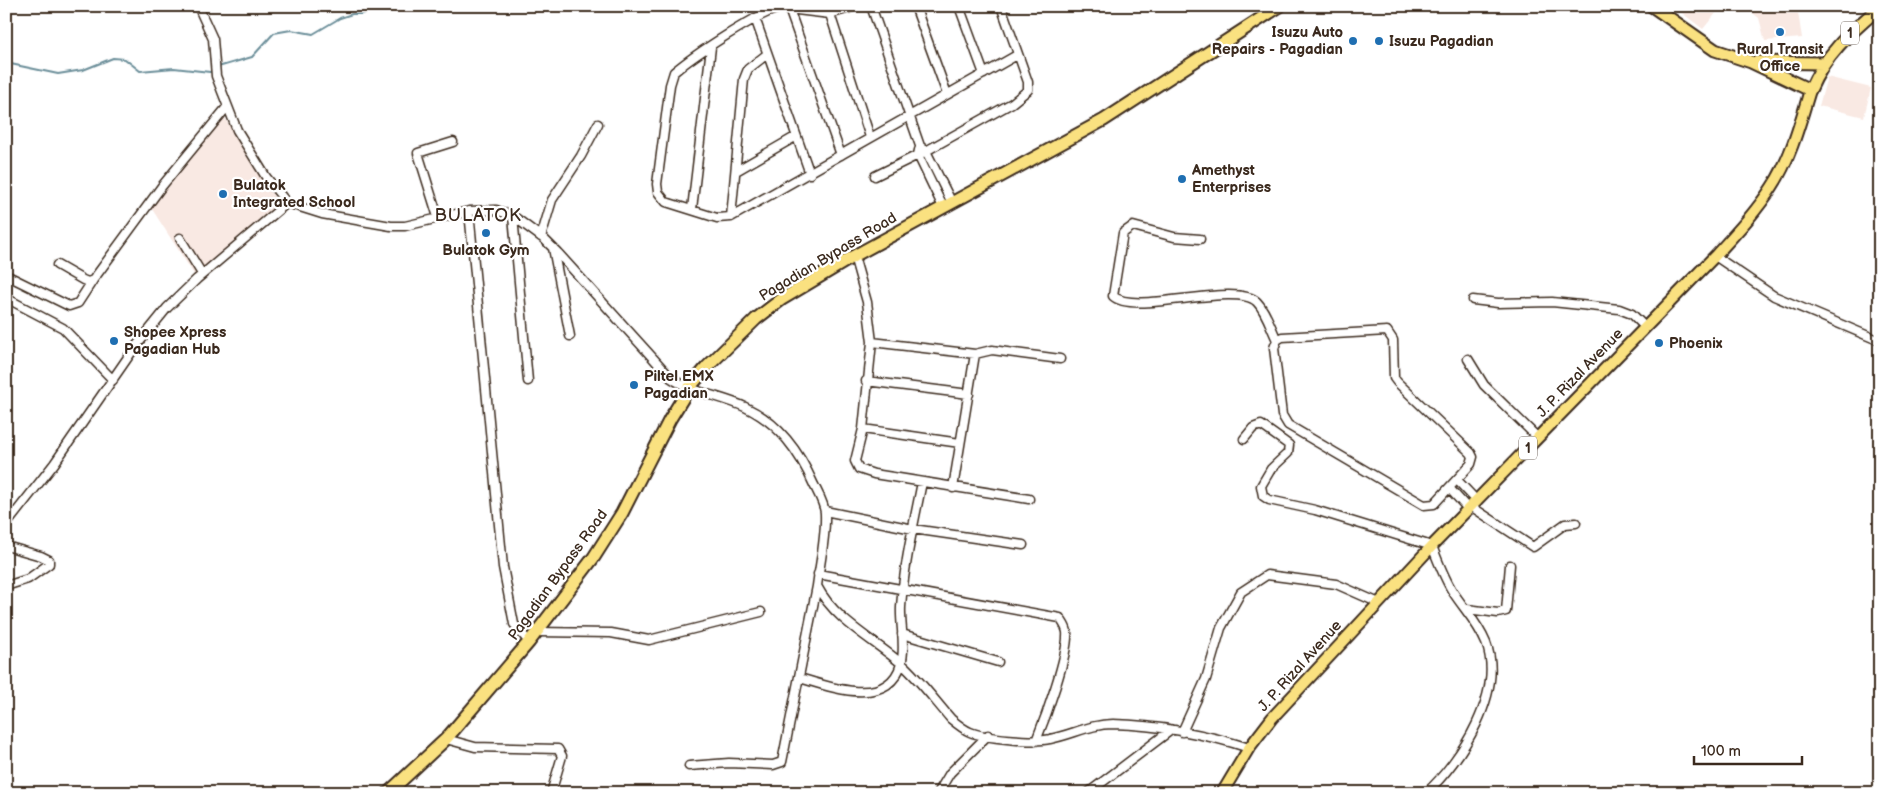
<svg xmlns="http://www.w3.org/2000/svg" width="1886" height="799" viewBox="0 0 1886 799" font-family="'Balsamiq Sans',sans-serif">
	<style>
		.built { fill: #f9e9e3 }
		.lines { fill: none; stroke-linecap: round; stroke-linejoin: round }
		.stream { stroke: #6c8f9a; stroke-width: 2 }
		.minor-casing { stroke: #3b2a1e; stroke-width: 11 }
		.major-casing { stroke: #3b2a1e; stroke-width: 14 }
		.highway-casing { stroke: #3b2a1e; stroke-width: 15 }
		.minor { stroke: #fff; stroke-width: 8 }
		.major { stroke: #fae180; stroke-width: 10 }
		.highway { stroke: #fae180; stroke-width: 11 }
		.poi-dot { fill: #1f6fb2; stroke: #fff; stroke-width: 2 }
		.labels { text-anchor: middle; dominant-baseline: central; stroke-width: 4.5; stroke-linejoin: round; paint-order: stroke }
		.shield { fill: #fff; stroke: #766a62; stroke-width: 1 }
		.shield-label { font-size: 14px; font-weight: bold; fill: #3b2a1e }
		.poi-label { font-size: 15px; font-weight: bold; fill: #3b2a1e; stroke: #fff; text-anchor: start }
		.street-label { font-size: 15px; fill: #3b2a1e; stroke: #fff }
		.quarter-label { font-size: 18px; letter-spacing: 1px; fill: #3b2a1e; stroke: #fff }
	</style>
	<rect width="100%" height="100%" fill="#fff"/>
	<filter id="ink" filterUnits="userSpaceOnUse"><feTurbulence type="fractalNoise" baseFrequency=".02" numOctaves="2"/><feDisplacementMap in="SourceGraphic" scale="10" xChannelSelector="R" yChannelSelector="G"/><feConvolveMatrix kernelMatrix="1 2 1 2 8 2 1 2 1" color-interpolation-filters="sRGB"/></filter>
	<g filter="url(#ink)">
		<path class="built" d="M 1673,6 L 1722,6 L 1703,29 Z
			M 1744,6 L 1797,6 L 1802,38 L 1765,41 L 1759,18 Z
			M 1827,77 L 1871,88 L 1864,117 L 1819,106 Z
			M 223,115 L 278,203 L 195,276 L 150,206 Z"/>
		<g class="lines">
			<path class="stream" d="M 6,63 L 58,74 L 83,70 L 113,58 L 125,59 L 140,71 L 174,68 L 210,72
				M 218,67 L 252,57 L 274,33 L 291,30 L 313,34 L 340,18 L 352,14 L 362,14 L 385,6"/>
			<g class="minor-casing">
				<path id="minor" d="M 198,6 L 213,39 L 216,76 L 237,130 L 266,177 L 287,203 L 322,214 L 391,226 L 405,226 L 469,211 L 496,210 L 513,216 L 544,239 L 558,253 L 671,378 C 693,393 721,396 745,407 C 779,423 799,451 814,485 C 818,493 825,505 825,514 C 826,537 820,562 817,586 C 835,621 873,639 902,664 C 920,680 935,701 951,719 C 957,724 963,729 970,732 C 984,738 1035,743 1050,739 C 1072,735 1090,724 1113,724 C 1157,725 1207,734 1249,748
					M 856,6 L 830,14 L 780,8 C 757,13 693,56 674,72 L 670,85 L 657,184 L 658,192 L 666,202 L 717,218 L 731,217 L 1017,55
					M 871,6 L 920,146 L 926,151 L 952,203
					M 915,6 L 947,94
					M 959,6 L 984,74
					M 789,9 L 841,155
					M 830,14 L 870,137
					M 755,18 L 810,174
					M 919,150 L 918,155 L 943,207
					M 736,171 L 795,137
					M 875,176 L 926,151 L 1012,103 L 1028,90 L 1028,82 L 1001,6
					M 692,209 L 711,47
					M 469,211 L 503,567 L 514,624 L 529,642
					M 513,216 L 528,381
					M 438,217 L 418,153 L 453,142
					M 731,217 L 744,79 L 748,69 L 766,55
					M 541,237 L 552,200 L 581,156 L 598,124
					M 180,238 L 202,274
					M 1200,239 L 1174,237 L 1133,226 L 1123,233 L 1113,296 C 1134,316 1236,281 1257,302 C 1266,311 1271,328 1277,340 L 1274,348 L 1282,415 L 1288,425 L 1424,505 L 1434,504 L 1471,464 L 1473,457 L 1471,453 L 1397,382 L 1394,378 L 1393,340 L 1387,331 L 1282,337 L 1277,340
					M 553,248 L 570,336
					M 854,256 L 867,302 L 872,342 L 863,429 L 855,461 L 859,469 L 874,474 L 1029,499
					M 1715,256 L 1774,296 L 1880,341
					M 57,265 L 83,280 L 88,282 L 93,280 L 162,186 L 227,107
					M 6,275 L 69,306 L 78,303 L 93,280
					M 6,298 L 63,328 L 113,380
					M 1473,300 L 1498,303 L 1552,302 L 1619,309 L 1632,314 L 1646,328
					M 872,342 L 975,354 L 953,488
					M 975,354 L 992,350 L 1060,359
					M 1468,359 L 1484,385 L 1538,438
					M 866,381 L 969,394
					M 863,429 L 960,443
					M 1244,439 L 1253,428 L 1261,425 L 1289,445 L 1288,453 L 1271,469 L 1261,486 L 1263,496 L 1269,500 L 1315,510 L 1432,546 C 1438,561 1444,578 1453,592 C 1464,609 1478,623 1486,643 C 1505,692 1461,761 1426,793
					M 1458,481 L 1477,501
					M 1450,489 L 1469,510
					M 1472,507 L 1533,547 L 1565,524 L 1576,523
					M 825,511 L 913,529 L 1023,545
					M 6,525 L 54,464 L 133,350 L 167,308 L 197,279 L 287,203
					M 6,546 L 41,556 L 49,560 L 49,564 L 28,579 L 6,586
					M 818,574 L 1060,618 C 1063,623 1066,626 1067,632 C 1069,654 1045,719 1036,741
					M 1467,609 L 1498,613 L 1506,611 L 1510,565
					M 536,632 L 611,633 L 649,640 L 761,612
					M 902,634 L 998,662
					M 800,678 C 830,687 888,709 901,664 C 906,647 900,625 901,607 C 904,565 914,523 922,482
					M 1182,732 L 1206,679 L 1221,628 L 1241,592 L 1267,575 L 1336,584 L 1379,603
					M 446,739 L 475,747 L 558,749 L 562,756 L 551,793
					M 689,766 L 729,763 L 773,765 L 782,762 L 817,586
					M 938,793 L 950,773 L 988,735
					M 1088,793 L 1171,730"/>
			</g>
			<g class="major-casing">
				<path id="major" d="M 1222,793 L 1249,748 L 1272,718 L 1432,546 L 1715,256 C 1735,234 1756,212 1772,187 C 1791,158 1800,123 1810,90"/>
			</g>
			<g class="highway-casing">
				<path id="highway" d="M 1652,6 L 1715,50 L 1751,62 L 1810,90 C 1826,53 1850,33 1880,7
					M 1757,62 L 1823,63
					M 388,793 L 446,739 L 529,642 L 594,557 L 622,513 L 670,419 L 689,388 L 707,367 L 756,319 L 782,299 L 854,256 L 1104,120 L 1280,6"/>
			</g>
			<use href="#minor" class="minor"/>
			<use href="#major" class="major"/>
			<use href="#highway" class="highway"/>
		</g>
	</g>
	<g class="poi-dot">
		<circle cx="1780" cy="32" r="5"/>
		<circle cx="1353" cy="41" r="5"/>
		<circle cx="1379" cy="41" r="5"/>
		<circle cx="1182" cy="179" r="5"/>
		<circle cx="223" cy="194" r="5"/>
		<circle cx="486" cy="233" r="5"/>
		<circle cx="114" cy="341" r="5"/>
		<circle cx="1659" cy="343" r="5"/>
		<circle cx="634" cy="385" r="5"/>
	</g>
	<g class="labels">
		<g class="shield">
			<rect x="1841" y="21.5" width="18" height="23" rx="4"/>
			<rect x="1519" y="436.5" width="18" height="23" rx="4"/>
		</g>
		<g class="shield-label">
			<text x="1850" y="33">1</text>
			<text x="1528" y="448">1</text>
		</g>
		<g class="poi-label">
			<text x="1343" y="32" text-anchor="end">Isuzu Auto<tspan x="1343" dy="17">Repairs - Pagadian</tspan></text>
			<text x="1389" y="41">Isuzu Pagadian</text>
			<text x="1780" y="49" text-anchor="middle">Rural Transit<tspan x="1780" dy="17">Office</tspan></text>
			<text x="1192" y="170">Amethyst<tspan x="1192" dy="17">Enterprises</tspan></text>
			<text x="233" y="185">Bulatok<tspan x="233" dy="17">Integrated School</tspan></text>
			<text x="486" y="250" text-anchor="middle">Bulatok Gym</text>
			<text x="124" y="332">Shopee Xpress<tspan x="124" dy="17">Pagadian Hub</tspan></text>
			<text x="1669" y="343">Phoenix</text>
			<text x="644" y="376">Piltel EMX<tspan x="644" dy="17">Pagadian</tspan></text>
		</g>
		<g class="street-label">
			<text transform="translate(828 257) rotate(-31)">Pagadian Bypass Road</text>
			<text transform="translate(1580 373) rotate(-46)">J. P. Rizal Avenue</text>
			<text transform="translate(558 575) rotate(-54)">Pagadian Bypass Road</text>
			<text transform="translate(1300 666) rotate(-48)">J. P. Rizal Avenue</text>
		</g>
		<g class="quarter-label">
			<text x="478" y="215">BULATOK</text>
		</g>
	</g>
	<rect width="1886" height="799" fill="none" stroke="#fff" stroke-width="25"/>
	<rect x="12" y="12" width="1861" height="774" fill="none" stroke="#3b2a1e" stroke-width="2" filter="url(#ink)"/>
	<path d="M1694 756v8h108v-8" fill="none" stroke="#3b2a1e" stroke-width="2.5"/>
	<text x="1701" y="756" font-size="15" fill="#3b2a1e" stroke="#ffffff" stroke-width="4" paint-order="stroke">100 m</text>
</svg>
